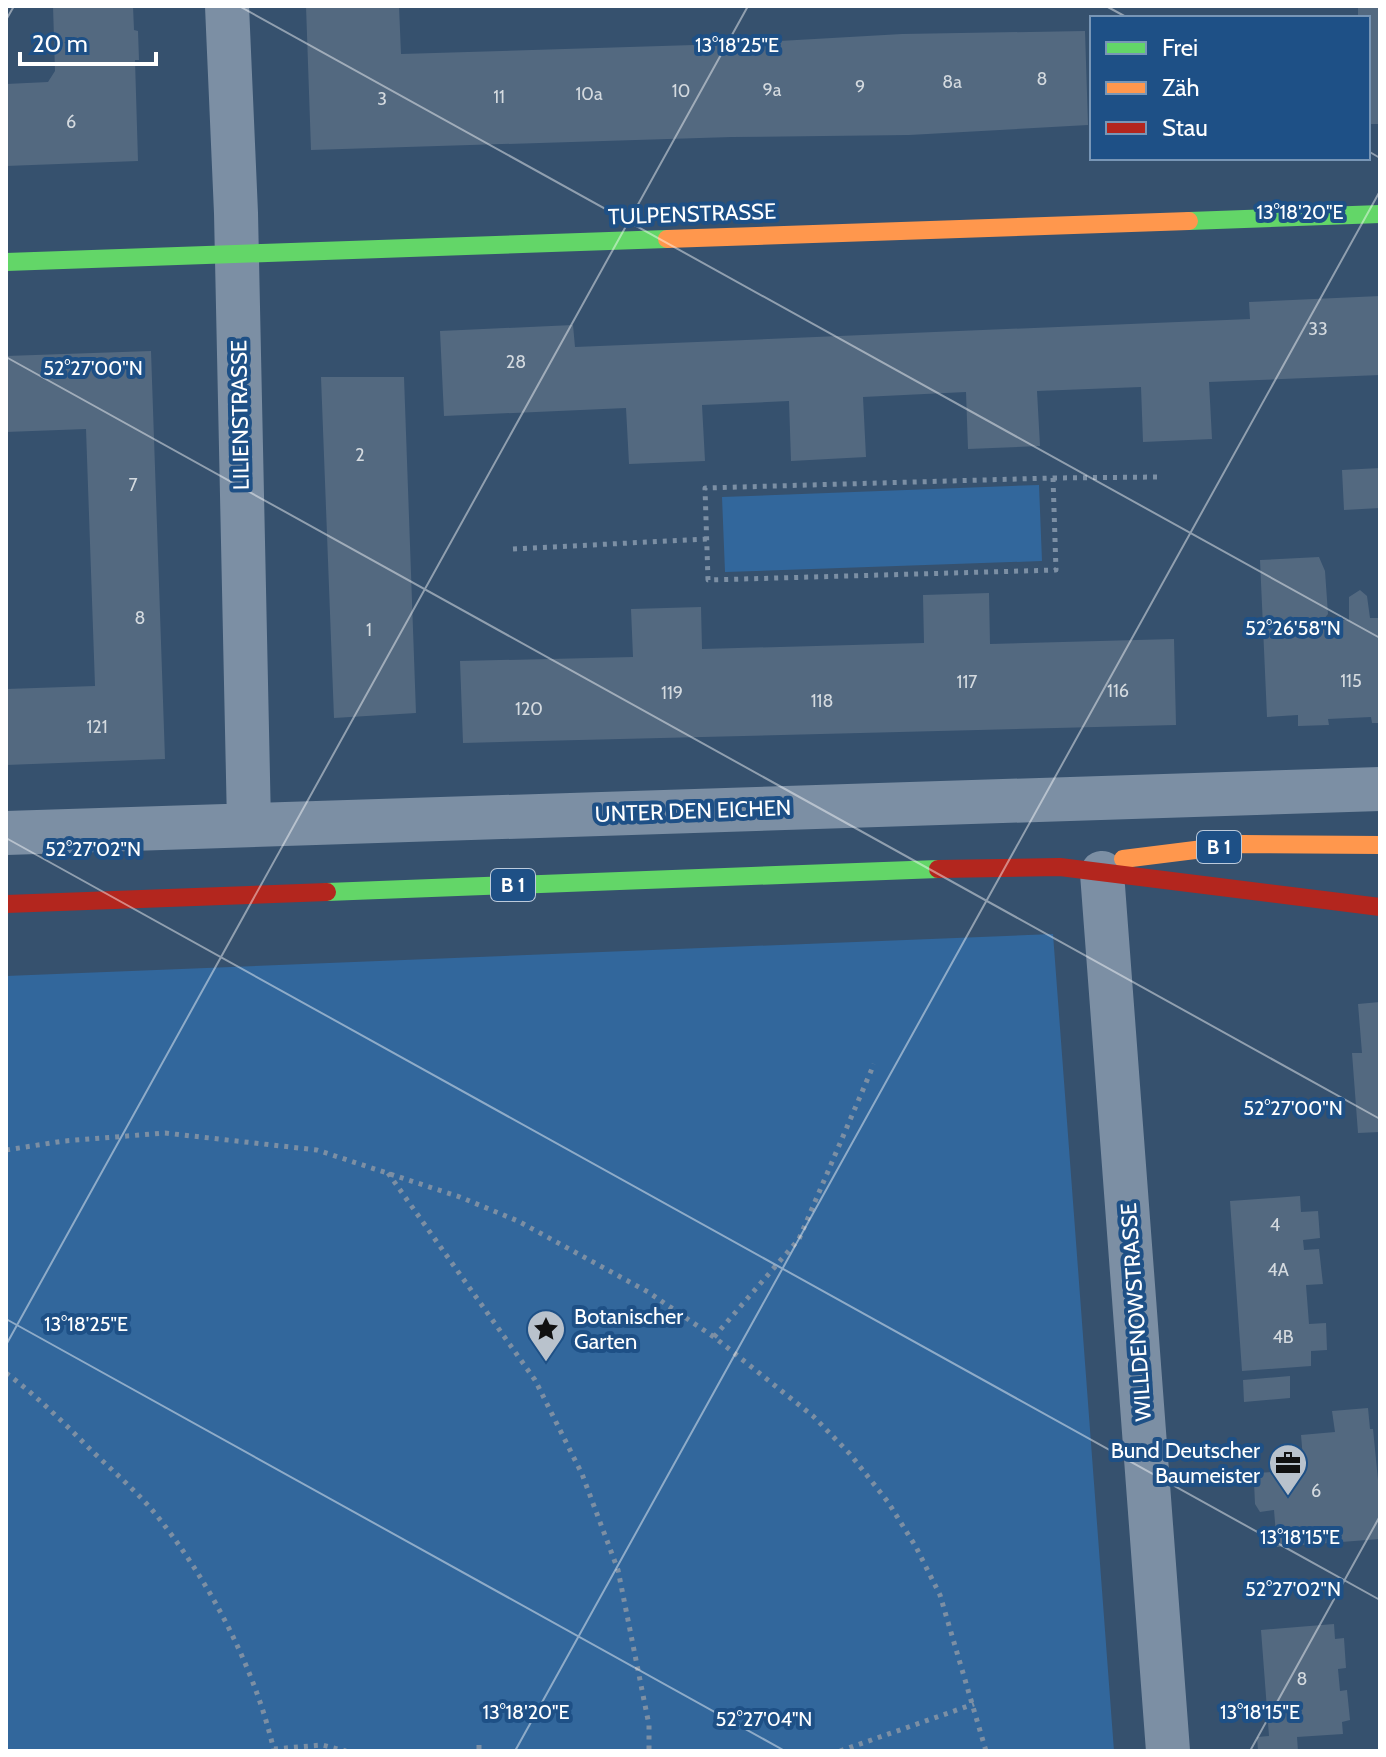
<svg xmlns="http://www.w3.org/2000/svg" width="1386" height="1757" viewBox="0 0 1386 1757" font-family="Cabin,sans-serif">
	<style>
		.green { fill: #32679c }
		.building { fill: #536980 }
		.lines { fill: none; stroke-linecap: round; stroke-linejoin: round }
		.path { stroke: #7c8fa4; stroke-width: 5; stroke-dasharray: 4 6; stroke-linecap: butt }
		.street { stroke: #7c8fa4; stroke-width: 44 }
		.fast { stroke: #63d668; stroke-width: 18 }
		.slow { stroke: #ff974d; stroke-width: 18 }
		.jam { stroke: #b3261e; stroke-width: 18 }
		.ticks { fill: none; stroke: #fff; stroke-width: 2; stroke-opacity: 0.45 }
		.labels { text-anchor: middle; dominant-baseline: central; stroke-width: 8; stroke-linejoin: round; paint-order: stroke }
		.number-label { font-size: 18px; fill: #d4dadf }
		.shield { fill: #1e5086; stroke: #bccadb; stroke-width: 2 }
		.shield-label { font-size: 20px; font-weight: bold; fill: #fff }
		.street-label { font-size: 22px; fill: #fff; stroke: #1e5086 }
		.poi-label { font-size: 22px; fill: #fff; stroke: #1e5086; text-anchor: start }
		.ticks-label { font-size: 20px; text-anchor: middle; fill: #fff; stroke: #1e5086; stroke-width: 8; stroke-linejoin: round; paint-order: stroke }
	</style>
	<rect width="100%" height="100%" fill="#36516e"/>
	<path class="green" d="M 1039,485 L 1042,561 L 725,572 L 722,497 Z
		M 1053,934 L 1114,1751 L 6,1751 L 6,976 Z"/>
	<path class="building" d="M 53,6 L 133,6 L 134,30 L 138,31 L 139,60 L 135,60 L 138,161 L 6,166 L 6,84 L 48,82 L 55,71 Z
		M 306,6 L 399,6 L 401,54 L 726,44 L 902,34 L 1085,31 L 1088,125 L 909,135 L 732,137 L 311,150 Z
		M 1358,6 L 1380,6 L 1380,124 L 1368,124 L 1368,18 L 1358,18 Z
		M 1380,296 L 1380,375 L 1209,382 L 1212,439 L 1143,442 L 1141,387 L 1037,391 L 1040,446 L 968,449 L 966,392 L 863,397 L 866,457 L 791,461 L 789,401 L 702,405 L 705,461 L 629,464 L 626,408 L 444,416 L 440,331 L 573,325 L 575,347 L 1250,319 L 1249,302 Z
		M 151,351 L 165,759 L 6,765 L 6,689 L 95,686 L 86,429 L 6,432 L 6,356 Z
		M 321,377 L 404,377 L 416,713 L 334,718 Z
		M 1380,468 L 1380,508 L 1344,510 L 1342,470 Z
		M 1319,557 L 1325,571 L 1328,614 L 1323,620 L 1349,620 L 1349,597 L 1360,590 L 1367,596 L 1370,618 L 1380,618 L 1380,723 L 1372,723 L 1371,717 L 1328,719 L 1329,725 L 1298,726 L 1298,715 L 1267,717 L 1260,560 Z
		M 989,593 L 990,644 L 1174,639 L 1176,725 L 463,743 L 460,661 L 633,657 L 631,609 L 701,607 L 702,649 L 924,643 L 923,595 Z
		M 1380,1002 L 1380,1132 L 1358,1133 L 1352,1053 L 1362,1053 L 1358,1004 Z
		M 1300,1196 L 1301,1212 L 1318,1211 L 1320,1238 L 1303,1240 L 1304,1250 L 1319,1249 L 1323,1284 L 1306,1285 L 1309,1324 L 1326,1323 L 1327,1350 L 1311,1351 L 1311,1366 L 1242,1371 L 1230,1201 Z
		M 1290,1376 L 1290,1398 L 1244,1402 L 1243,1380 Z
		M 1368,1408 L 1370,1429 L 1373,1429 L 1380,1500 L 1380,1539 L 1277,1547 L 1274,1510 L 1260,1512 L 1255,1504 L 1254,1482 L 1257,1473 L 1304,1470 L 1301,1435 L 1335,1432 L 1332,1411 Z
		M 1334,1624 L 1335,1639 L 1344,1638 L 1346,1668 L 1338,1669 L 1340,1691 L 1347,1690 L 1350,1720 L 1342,1722 L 1343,1734 L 1297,1737 L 1298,1751 L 1258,1751 L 1257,1737 L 1269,1736 L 1261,1630 Z"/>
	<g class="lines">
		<path class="path" d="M 1053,478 L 1056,570 L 708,580 L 705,488 Z
			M 1053,478 L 1159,477
			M 513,549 L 707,539
			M 6,1150 L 64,1141 L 165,1133 L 317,1150 L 460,1197 L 518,1221 L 648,1292 L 714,1337 L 813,1416 L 850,1454 L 888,1502 L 916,1547 L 940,1595 L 986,1751
			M 388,1173 L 535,1380 L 582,1474 L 618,1570 L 649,1725 L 649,1751
			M 714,1337 L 799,1239 L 874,1064
			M 6,1373 C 37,1396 65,1424 92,1451 C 113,1471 135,1490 153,1511 C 208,1578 255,1667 274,1751
			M 479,1745 L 479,1751
			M 274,1749 L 322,1745 L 346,1751
			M 840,1751 L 974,1704"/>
		<path class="street" d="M 227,6 L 236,213 L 249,824
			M 6,833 L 1380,789
			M 1102,873 L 1168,1751"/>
		<path class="fast" d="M 1189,221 L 1380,214
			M 6,262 L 667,239
			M 327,892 L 938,869"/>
		<path class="slow" d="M 667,239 L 1189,221
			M 1123,859 L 1243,844 L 1380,845"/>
		<path class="jam" d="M 938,869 L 1060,867 L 1380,907
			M 6,904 L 327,892"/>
	</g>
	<path class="ticks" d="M 239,6 L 1380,638M 1106,6 L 1128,18M 6,20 L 14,6M 1368,151 L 1380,158M 6,357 L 1380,1119M 6,838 L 1380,1600M 6,1319 L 785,1751M 6,1345 L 748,6M 515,1751 L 1380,191M 1250,1751 L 1380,1516"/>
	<defs>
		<g id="sight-pin" transform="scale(2)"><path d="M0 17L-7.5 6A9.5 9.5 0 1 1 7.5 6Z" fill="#b9c2cc" stroke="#1e5086"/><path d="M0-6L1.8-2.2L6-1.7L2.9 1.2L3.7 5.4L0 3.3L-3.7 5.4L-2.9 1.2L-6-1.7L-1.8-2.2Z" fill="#111"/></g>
		<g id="office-pin" transform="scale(2)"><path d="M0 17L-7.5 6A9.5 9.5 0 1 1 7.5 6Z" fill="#b9c2cc" stroke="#1e5086"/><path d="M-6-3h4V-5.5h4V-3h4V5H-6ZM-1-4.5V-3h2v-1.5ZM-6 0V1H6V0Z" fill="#111"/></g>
	</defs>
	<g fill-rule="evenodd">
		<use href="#sight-pin" x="546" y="1329"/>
		<use href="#office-pin" x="1288" y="1463"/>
	</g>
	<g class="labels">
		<g class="number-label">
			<text x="1042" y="79">8</text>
			<text x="952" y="82">8a</text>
			<text x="860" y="87">9</text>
			<text x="772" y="90">9a</text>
			<text x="681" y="91">10</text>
			<text x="589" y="94">10a</text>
			<text x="499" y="97">11</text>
			<text x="382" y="99">3</text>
			<text x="71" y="122">6</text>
			<text x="1318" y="329">33</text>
			<text x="516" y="362">28</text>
			<text x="360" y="455">2</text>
			<text x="133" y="485">7</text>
			<text x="140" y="618">8</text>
			<text x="369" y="630">1</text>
			<text x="1351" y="681">115</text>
			<text x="967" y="682">117</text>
			<text x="1118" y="691">116</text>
			<text x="672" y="693">119</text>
			<text x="822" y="701">118</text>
			<text x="529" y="709">120</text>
			<text x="97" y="727">121</text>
			<text x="1275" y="1225">4</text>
			<text x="1278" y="1270">4A</text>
			<text x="1283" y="1337">4B</text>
			<text x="1316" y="1491">6</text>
			<text x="1302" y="1679">8</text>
		</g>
		<g class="shield">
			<rect x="1197" y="831" width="44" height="32" rx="6"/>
			<rect x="491" y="869" width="44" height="32" rx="6"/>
		</g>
		<g class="shield-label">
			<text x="1219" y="847">B 1</text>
			<text x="513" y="885">B 1</text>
		</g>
		<g class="street-label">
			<text transform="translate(692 214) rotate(-2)">TULPENSTRASSE</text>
			<text transform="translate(240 415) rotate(-91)">LILIENSTRASSE</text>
			<text transform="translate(693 811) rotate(-2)">UNTER DEN EICHEN</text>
			<text transform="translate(1136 1312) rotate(-94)">WILLDENOWSTRASSE</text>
		</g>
		<g class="poi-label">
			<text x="574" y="1316">Botanischer<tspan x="574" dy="25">Garten</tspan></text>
			<text x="1260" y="1450" text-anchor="end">Bund Deutscher<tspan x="1260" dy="25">Baumeister</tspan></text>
		</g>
	</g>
	<g class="ticks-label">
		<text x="737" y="52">13°18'25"E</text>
		<text x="1300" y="219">13°18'20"E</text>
		<text x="93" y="375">52°27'00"N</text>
		<text x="1293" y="635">52°26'58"N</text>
		<text x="93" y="856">52°27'02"N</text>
		<text x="1293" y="1115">52°27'00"N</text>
		<text x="86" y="1331">13°18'25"E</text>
		<text x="1300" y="1544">13°18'15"E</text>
		<text x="1293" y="1596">52°27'02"N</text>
		<text x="526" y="1719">13°18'20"E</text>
		<text x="1260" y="1719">13°18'15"E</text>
		<text x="764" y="1726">52°27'04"N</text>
	</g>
	<rect width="1386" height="1757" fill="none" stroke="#ffffff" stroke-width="16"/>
	<rect x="1090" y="16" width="280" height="144" fill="#1e5086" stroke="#7896b6" stroke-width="2"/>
	<rect x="1106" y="42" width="40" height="12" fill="#63d668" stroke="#7896b6" stroke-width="2"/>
	<text x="1162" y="56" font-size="24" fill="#ffffff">Frei</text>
	<rect x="1106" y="82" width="40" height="12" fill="#ff974d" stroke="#7896b6" stroke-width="2"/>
	<text x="1162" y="96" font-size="24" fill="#ffffff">Zäh</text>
	<rect x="1106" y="122" width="40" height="12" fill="#b3261e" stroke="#7896b6" stroke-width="2"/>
	<text x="1162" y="136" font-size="24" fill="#ffffff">Stau</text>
	<path d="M20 52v12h136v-12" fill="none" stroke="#ffffff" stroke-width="4"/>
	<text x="32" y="52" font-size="24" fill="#ffffff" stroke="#1e5086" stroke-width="6" paint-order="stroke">20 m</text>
</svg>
